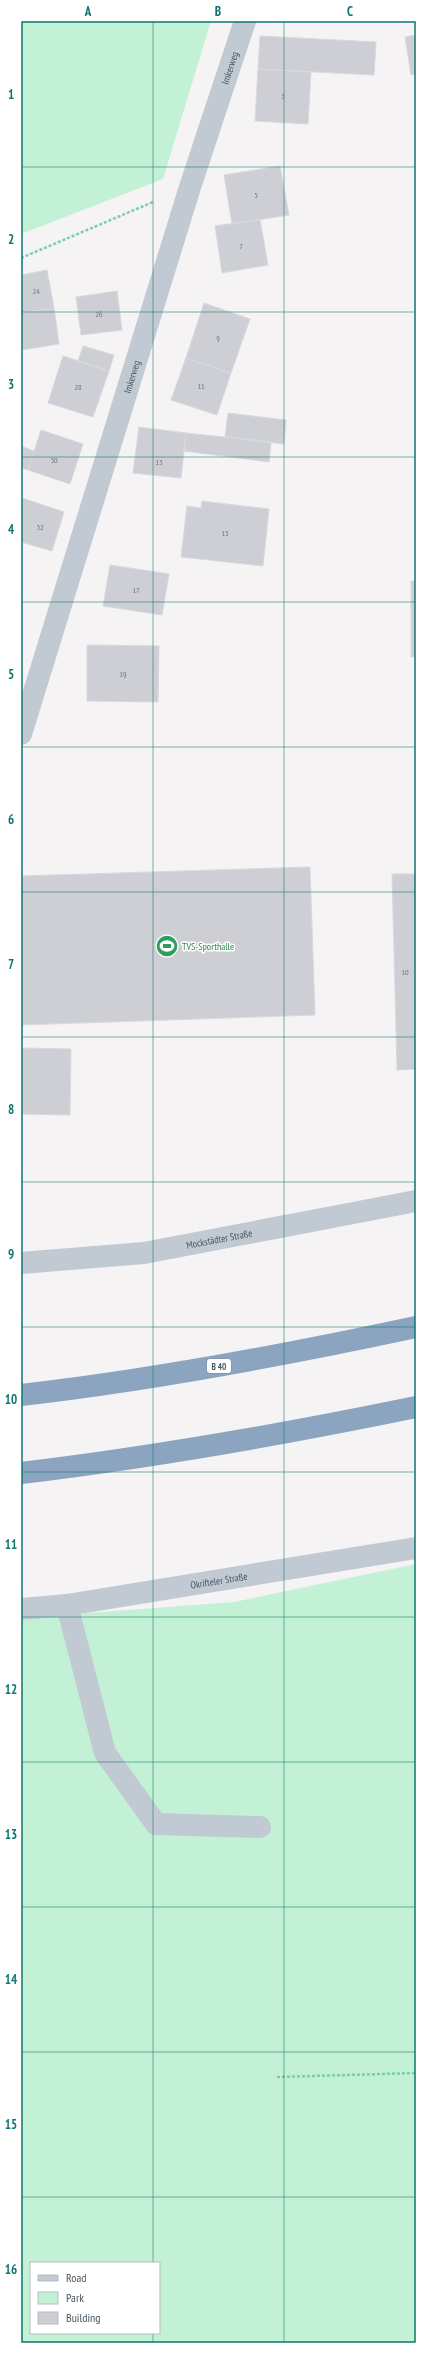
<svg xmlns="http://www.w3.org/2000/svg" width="437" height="2364" viewBox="0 0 437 2364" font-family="'PT Sans Narrow',sans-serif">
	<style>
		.green { fill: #c3f1d5; fill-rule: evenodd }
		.building { fill: #cdcfd5; stroke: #d7d9de }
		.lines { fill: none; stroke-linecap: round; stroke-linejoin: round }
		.path { stroke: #7ad0a6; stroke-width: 2.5; stroke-dasharray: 3 2; stroke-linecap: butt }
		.minor { stroke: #c1cad2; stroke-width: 22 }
		.highway { stroke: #8ba5c1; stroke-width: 22 }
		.grid { fill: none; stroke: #0f766e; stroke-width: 1; stroke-opacity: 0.55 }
		.labels { text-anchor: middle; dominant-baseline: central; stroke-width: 3; stroke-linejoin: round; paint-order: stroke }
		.number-label { font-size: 8px; fill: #6b747e }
		.shield { fill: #fff; stroke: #808990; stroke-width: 1 }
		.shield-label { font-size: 9px; font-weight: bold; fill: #4a5661 }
		.street-label { font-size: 10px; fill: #4a5661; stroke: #fff }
		.leisure-label { font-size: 10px; fill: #27864d; stroke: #fff; text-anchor: start }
		.neatline { fill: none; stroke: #0f766e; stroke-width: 1.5 }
		.grid-label { font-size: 13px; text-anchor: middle; font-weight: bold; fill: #0f766e }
	</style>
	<rect width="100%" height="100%" fill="#f5f3f3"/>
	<path class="green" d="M 21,21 L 211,21 L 163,179 L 21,234 Z
		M 416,1564 L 416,2343 L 21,2343 L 21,1618 L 234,1602 ZM 31,2263 L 159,2263 L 159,2333 L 31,2333 Z"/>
	<path class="building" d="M 416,35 L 416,74 L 411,75 L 405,37 Z
		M 260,36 L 376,42 L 374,75 L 258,69 Z
		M 258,69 L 311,72 L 308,124 L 255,121 Z
		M 280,166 L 289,215 L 232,224 L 224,175 Z
		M 260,219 L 268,265 L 222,273 L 215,226 Z
		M 47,270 L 54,308 L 21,313 L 21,275 Z
		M 117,291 L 122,330 L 81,335 L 76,297 Z
		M 204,303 L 250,319 L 231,373 L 186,358 Z
		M 54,308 L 59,344 L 21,350 L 21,313 Z
		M 83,346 L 114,355 L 109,371 L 78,361 Z
		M 63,356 L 109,371 L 93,417 L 48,403 Z
		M 186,358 L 231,373 L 217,415 L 171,400 Z
		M 228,413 L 286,420 L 284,444 L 225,437 Z
		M 139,427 L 186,433 L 181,478 L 133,473 Z
		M 41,430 L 83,444 L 70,484 L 28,470 Z
		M 186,433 L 271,442 L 269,462 L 184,451 Z
		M 21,446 L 34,451 L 28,470 L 21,468 Z
		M 22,498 L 64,512 L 52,551 L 21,542 Z
		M 202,501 L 269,509 L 263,566 L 181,557 L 187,506 L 201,508 Z
		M 110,565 L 169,574 L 162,615 L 103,606 Z
		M 411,581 L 416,581 L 416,657 L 411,657 Z
		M 87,645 L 159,646 L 158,702 L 87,701 Z
		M 310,867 L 315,1015 L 21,1025 L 21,876 Z
		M 392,874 L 416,874 L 416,1069 L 397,1070 Z
		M 21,1048 L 71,1049 L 70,1115 L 21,1114 Z"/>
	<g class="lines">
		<path class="path" d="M 21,258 L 153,202
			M 277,2077 L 416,2073"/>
		<g class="minor">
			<path id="s1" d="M 21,734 L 190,187 L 245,21"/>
			<path id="s2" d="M 21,1263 L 144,1253 L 416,1201"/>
			<path d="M 67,1605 L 105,1753 L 156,1824 L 260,1827"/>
			<path id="s3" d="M 21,1609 L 67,1605 L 416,1548"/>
		</g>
		<path class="highway" d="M 21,1395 C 154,1380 285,1355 416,1327
			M 21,1473 C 154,1457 285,1434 416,1407"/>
	</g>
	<path class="grid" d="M 153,21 L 153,2263M 284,21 L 284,2343M 21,167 L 416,167M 21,312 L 416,312M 21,457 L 416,457M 21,602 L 416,602M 21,747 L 416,747M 21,892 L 416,892M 21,1037 L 416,1037M 21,1182 L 416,1182M 21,1327 L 416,1327M 21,1472 L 416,1472M 21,1617 L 416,1617M 21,1762 L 416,1762M 21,1907 L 416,1907M 21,2052 L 416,2052M 21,2197 L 416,2197M 153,2333 L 153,2343"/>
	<defs>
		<g id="stadium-disc" transform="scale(1.15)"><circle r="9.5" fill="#2e9e5b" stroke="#fff"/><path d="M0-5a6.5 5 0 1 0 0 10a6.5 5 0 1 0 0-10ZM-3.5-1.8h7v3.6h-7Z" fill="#fff"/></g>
	</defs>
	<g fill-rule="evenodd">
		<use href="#stadium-disc" x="167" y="946"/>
	</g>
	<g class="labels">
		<g class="number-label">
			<text x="283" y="96">3</text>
			<text x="256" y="195">5</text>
			<text x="241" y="246">7</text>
			<text x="36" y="291">24</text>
			<text x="99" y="314">26</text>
			<text x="218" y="338">9</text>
			<text x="201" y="386">11</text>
			<text x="78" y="387">28</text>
			<text x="54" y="460">30</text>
			<text x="159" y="462">13</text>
			<text x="40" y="527">32</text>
			<text x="225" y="533">15</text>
			<text x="136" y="590">17</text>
			<text x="123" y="674">19</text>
			<text x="405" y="972">10</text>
		</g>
		<rect class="shield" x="207" y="1359" width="24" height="14" rx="3"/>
		<g class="shield-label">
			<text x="219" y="1366">B 40</text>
		</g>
		<g class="street-label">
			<text stroke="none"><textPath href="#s1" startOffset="698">Imkerweg</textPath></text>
			<text stroke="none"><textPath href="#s1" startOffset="374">Imkerweg</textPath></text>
			<text stroke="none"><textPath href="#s2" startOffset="200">Mockstädter Straße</textPath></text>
			<text stroke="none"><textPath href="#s3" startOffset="200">Okrifteler Straße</textPath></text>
		</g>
		<g class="leisure-label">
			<text x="182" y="946">TVS-Sporthalle</text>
		</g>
	</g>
	<rect width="437" height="2364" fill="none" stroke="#ffffff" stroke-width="44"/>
	<rect x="30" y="2262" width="130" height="72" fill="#ffffff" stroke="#b7bbc0"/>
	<rect x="38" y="2275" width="20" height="6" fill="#c1cad2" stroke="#b7bbc0"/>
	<text x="66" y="2282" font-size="12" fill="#4a5661">Road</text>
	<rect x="38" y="2292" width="20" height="12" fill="#c3f1d5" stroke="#b7bbc0"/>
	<text x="66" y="2302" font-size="12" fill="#4a5661">Park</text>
	<rect x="38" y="2312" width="20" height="12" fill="#cdcfd5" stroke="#b7bbc0"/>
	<text x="66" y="2322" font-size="12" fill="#4a5661">Building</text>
	<rect x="22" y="22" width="393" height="2320" class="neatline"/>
	<g class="grid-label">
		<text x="88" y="16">A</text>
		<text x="218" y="16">B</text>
		<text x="350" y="16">C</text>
		<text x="11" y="99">1</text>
		<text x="11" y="244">2</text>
		<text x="11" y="389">3</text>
		<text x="11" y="534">4</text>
		<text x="11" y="679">5</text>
		<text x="11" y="824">6</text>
		<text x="11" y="969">7</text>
		<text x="11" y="1114">8</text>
		<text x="11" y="1259">9</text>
		<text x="11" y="1404">10</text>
		<text x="11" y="1549">11</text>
		<text x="11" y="1694">12</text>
		<text x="11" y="1839">13</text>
		<text x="11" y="1984">14</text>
		<text x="11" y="2129">15</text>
		<text x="11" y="2274">16</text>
	</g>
</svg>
